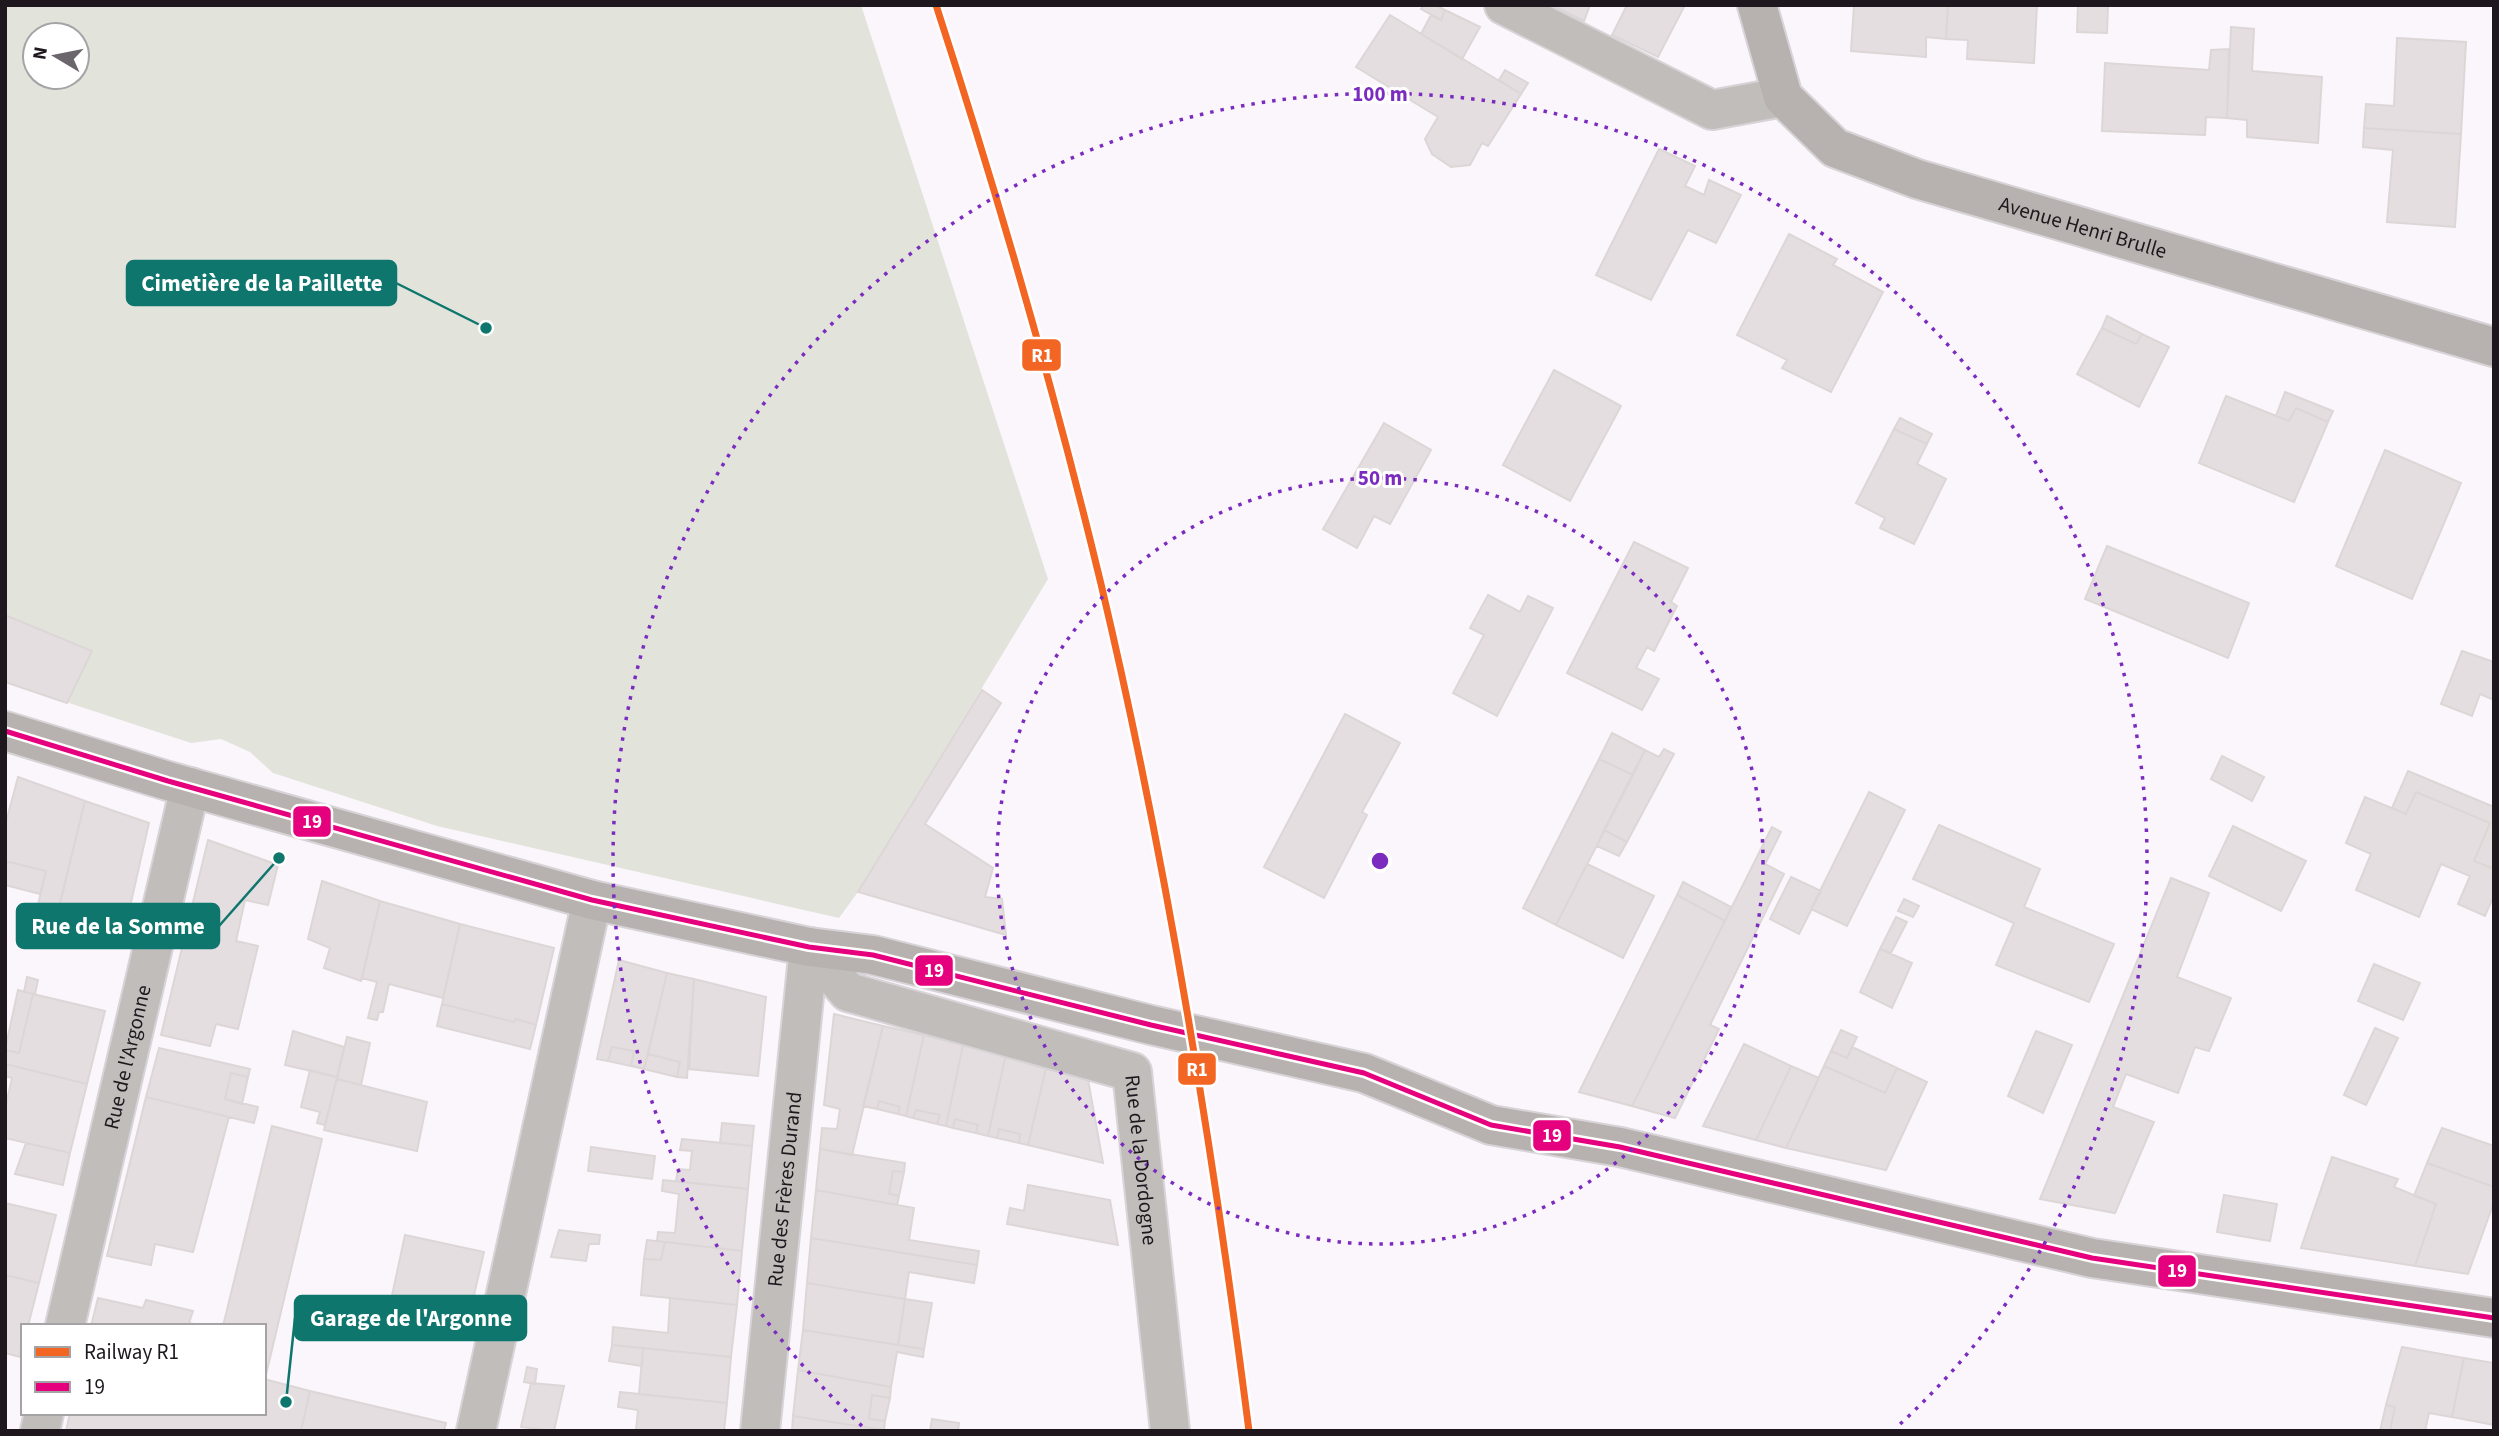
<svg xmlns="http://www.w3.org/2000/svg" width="2499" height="1436" viewBox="0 0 2499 1436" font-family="'Source Sans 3',sans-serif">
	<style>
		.green { fill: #e2e4dc; fill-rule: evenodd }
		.building { fill: #e5dee0; stroke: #ddd6d7; stroke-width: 2 }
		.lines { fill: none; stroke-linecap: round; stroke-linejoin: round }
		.street-casing { stroke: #d7d3d7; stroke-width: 42 }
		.secondary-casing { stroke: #d7d3d7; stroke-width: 42 }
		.street { stroke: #c1bdbb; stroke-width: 38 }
		.secondary { stroke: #b7b2af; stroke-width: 38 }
		.bus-1-casing { stroke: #fff; stroke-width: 10 }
		.bus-1 { stroke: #e5007d; stroke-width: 5 }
		.rail-1-casing { stroke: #fff; stroke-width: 12 }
		.rail-1 { stroke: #f26522; stroke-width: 7 }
		.ring { fill: none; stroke: #7b2cbf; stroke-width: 3.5; stroke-dasharray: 3.5 7 }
		.labels { text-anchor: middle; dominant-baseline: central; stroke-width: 6; stroke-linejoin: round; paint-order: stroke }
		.street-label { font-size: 21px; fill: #1e181e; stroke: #fff }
		.centre { fill: #7b2cbf; stroke: #fff; stroke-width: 3.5 }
		.ring-label { font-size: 21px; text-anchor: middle; font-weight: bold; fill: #7b2cbf; stroke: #fff; stroke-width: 6; stroke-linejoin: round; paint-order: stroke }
		.leader { fill: none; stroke: #0f766e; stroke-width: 2.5 }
		.callout-dot { fill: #0f766e; stroke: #fff; stroke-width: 2.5 }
		.callout { fill: #0f766e; stroke: #0f766e; stroke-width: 2.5 }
		.callout-label { font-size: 23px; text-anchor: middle; font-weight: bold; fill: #fff }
		.line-badge { stroke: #fff; stroke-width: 2.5 }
		.badge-label { font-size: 19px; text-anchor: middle; font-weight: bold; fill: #fff }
	</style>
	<rect width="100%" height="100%" fill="#fbf6fb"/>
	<path class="green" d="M 5,5 L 861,5 L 1048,579 L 858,892 L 839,918 L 437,826 L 273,773 L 250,752 L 221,739 L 191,743 L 5,682 ZM 35,35 L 77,35 L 77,77 L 35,77 Z"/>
	<path class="building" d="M 1424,5 L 1435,5 L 1445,10 L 1441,20 L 1421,9 Z
		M 1552,5 L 1590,5 L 1584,21 Z
		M 1627,5 L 1685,5 L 1658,57 L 1612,35 Z
		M 1854,5 L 1948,5 L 1946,39 L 1926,37 L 1926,57 L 1851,51 Z
		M 1948,5 L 2037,5 L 2034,63 L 1967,59 L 1968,40 L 1946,39 Z
		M 2078,5 L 2108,5 L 2107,33 L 2077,32 Z
		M 1445,10 L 1480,27 L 1462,59 L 1421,34 L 1431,15 L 1441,20 Z
		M 1390,15 L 1521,94 L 1488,146 L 1482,143 L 1470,165 L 1451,167 L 1432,154 L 1425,139 L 1438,117 L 1356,67 Z
		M 2231,27 L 2254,29 L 2252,71 L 2322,77 L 2318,143 L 2247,137 L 2247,120 L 2227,118 Z
		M 2397,38 L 2466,42 L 2461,134 L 2364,128 L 2366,104 L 2394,106 Z
		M 2229,49 L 2227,118 L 2206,117 L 2205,135 L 2102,131 L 2105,63 L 2209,70 L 2211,50 Z
		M 1505,70 L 1528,83 L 1521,94 L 1499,80 Z
		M 2364,128 L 2461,134 L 2455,227 L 2387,222 L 2393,150 L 2363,147 Z
		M 1659,149 L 1695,166 L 1685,186 L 1704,195 L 1709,180 L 1741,195 L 1716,243 L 1688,230 L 1651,300 L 1596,275 Z
		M 1789,234 L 1837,259 L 1833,265 L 1883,292 L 1831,392 L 1782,368 L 1787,360 L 1737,335 Z
		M 2107,316 L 2142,334 L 2136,344 L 2102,328 Z
		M 2102,328 L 2136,344 L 2142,334 L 2169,347 L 2139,407 L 2077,374 Z
		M 1554,370 L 1621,406 L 1570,501 L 1503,465 Z
		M 2285,392 L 2333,411 L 2328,422 L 2296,408 L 2289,421 L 2276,416 Z
		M 2226,396 L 2289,421 L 2296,408 L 2328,422 L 2294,502 L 2199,463 Z
		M 1900,418 L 1932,434 L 1927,444 L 1894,429 Z
		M 1384,423 L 1431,450 L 1390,524 L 1374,516 L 1357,548 L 1323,529 Z
		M 1894,429 L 1927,444 L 1917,464 L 1946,479 L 1914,544 L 1880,528 L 1885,518 L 1856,503 Z
		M 2385,450 L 2461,483 L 2412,599 L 2336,566 Z
		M 1634,542 L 1688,568 L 1671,602 L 1677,606 L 1654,651 L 1647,647 L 1636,668 L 1659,679 L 1642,710 L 1567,673 Z
		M 2107,546 L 2249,603 L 2228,658 L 2085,599 Z
		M 1488,595 L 1520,612 L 1528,596 L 1553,608 L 1497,716 L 1453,693 L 1484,635 L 1470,628 Z
		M 5,615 L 92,651 L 67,703 L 5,682 Z
		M 2462,651 L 2494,662 L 2494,700 L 2480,694 L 2472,716 L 2441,704 Z
		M 982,690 L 1001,703 L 925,824 L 993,868 L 985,897 L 1002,899 L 1006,935 L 858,892 Z
		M 1345,714 L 1400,743 L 1362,812 L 1367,815 L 1324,898 L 1264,867 Z
		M 1612,733 L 1645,750 L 1633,775 L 1599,759 Z
		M 1664,749 L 1674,754 L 1627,842 L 1604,830 L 1645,750 L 1659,757 Z
		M 2222,756 L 2264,777 L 2252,801 L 2211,779 Z
		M 1599,759 L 1633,775 L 1556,925 L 1523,908 Z
		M 2408,771 L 2494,807 L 2494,869 L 2474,861 L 2490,823 L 2416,792 L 2406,814 L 2392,808 Z
		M 18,777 L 85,801 L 55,922 L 35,917 L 46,871 L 5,861 L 5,826 Z
		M 1869,792 L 1905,810 L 1847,926 L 1811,909 Z
		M 2416,792 L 2490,823 L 2474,861 L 2494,869 L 2494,895 L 2485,916 L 2458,904 L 2470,876 L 2441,864 L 2419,917 L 2356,890 L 2371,854 L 2346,843 L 2365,797 L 2406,814 Z
		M 85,801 L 149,823 L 127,920 L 60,904 Z
		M 1939,825 L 2040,869 L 2024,907 L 2114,944 L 2089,1002 L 1996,965 L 2014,923 L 1913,879 Z
		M 2233,826 L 2306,861 L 2281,911 L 2209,876 Z
		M 1772,827 L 1781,832 L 1765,864 L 1784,874 L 1710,1025 L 1719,1029 L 1675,1118 L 1632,1106 Z
		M 1604,830 L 1627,842 L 1619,856 L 1597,846 Z
		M 208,840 L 278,865 L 268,905 L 245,900 L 236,941 L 258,946 L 238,1029 L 216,1024 L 210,1046 L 161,1035 Z
		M 5,861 L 46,871 L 40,894 L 5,885 Z
		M 1587,864 L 1654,896 L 1623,958 L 1556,925 Z
		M 1791,877 L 1821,891 L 1799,934 L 1770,919 Z
		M 2171,878 L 2209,893 L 2177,977 L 2231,998 L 2209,1051 L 2195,1047 L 2178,1093 L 2126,1074 L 2113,1107 L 2154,1122 L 2115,1213 L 2040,1199 Z
		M 322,881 L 380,901 L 361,981 L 324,968 L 330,948 L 308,939 Z
		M 1683,882 L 1731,907 L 1725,921 L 1677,895 Z
		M 1677,895 L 1725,921 L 1632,1106 L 1579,1092 Z
		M 1904,899 L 1919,906 L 1913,917 L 1898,911 Z
		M 380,901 L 460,924 L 443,998 L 389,984 L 383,1012 L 379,1012 L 377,1020 L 368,1018 L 377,982 L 362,978 Z
		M 1896,917 L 1907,922 L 1891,953 L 1880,949 Z
		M 460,924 L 554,948 L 536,1025 L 516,1019 L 514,1022 L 442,1004 Z
		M 1880,949 L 1912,963 L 1892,1008 L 1860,992 Z
		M 619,960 L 667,973 L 644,1069 L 631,1066 L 634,1051 L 612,1047 L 608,1061 L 597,1059 Z
		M 2374,964 L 2420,983 L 2403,1020 L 2358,1001 Z
		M 667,973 L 694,979 L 687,1078 L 677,1077 L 680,1062 L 648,1054 Z
		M 27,977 L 38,980 L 35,994 L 24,992 Z
		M 694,979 L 766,997 L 758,1076 L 689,1069 Z
		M 18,990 L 33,994 L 19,1053 L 5,1050 Z
		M 33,994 L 105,1011 L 87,1084 L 5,1064 L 5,1050 L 19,1053 Z
		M 442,1004 L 514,1022 L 516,1019 L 536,1025 L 530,1049 L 437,1026 Z
		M 834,1014 L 883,1026 L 852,1155 L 820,1149 L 822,1128 L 837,1129 L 840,1109 L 824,1105 Z
		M 883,1026 L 924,1035 L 906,1116 L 898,1114 L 900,1107 L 879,1101 L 877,1109 L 863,1106 Z
		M 2375,1028 L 2398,1038 L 2366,1105 L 2344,1095 Z
		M 1841,1030 L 1857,1037 L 1847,1058 L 1831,1051 Z
		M 293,1031 L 344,1047 L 337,1077 L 285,1065 Z
		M 2036,1031 L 2072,1045 L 2043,1113 L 2008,1096 Z
		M 924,1035 L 963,1045 L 946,1126 L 937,1124 L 940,1115 L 916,1110 L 913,1118 L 906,1116 Z
		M 347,1037 L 370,1043 L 361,1085 L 337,1079 Z
		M 1744,1044 L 1791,1066 L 1756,1140 L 1703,1126 Z
		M 963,1045 L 1006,1054 L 988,1136 L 976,1133 L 978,1125 L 955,1119 L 953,1128 L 946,1126 Z
		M 612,1047 L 634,1051 L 631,1066 L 608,1061 Z
		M 1852,1047 L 1897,1068 L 1885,1093 L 1824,1066 L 1831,1051 L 1847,1058 Z
		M 159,1048 L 250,1069 L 248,1077 L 231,1073 L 225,1099 L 258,1107 L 254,1123 L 146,1097 Z
		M 648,1054 L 680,1062 L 677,1077 L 644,1069 Z
		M 1006,1054 L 1047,1064 L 1028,1145 L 1019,1143 L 1020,1134 L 999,1129 L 997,1138 L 988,1136 Z
		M 5,1064 L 87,1084 L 70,1153 L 5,1138 L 5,1109 L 12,1078 L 5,1076 Z
		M 1047,1064 L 1087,1074 L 1103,1163 L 1028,1145 Z
		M 1791,1066 L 1819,1078 L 1786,1148 L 1756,1140 Z
		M 1824,1066 L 1885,1093 L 1897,1068 L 1927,1082 L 1886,1170 L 1786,1148 Z
		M 310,1070 L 337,1077 L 325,1125 L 317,1123 L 320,1112 L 301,1107 Z
		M 231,1073 L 248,1077 L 242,1104 L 225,1099 Z
		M 337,1079 L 427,1102 L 417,1151 L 324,1130 Z
		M 146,1097 L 229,1117 L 193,1252 L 155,1244 L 151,1265 L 107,1256 Z
		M 879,1101 L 900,1107 L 898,1114 L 877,1109 Z
		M 916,1110 L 940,1115 L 937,1124 L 913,1118 Z
		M 955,1119 L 978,1125 L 976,1133 L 953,1128 Z
		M 722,1123 L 754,1126 L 752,1146 L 720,1143 Z
		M 272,1126 L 322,1139 L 265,1379 L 264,1326 L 223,1326 Z
		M 2442,1128 L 2494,1146 L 2494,1187 L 2427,1163 Z
		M 999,1129 L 1020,1134 L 1019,1143 L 997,1138 Z
		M 682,1139 L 752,1146 L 748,1189 L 676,1181 L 678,1169 L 690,1170 L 692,1151 L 680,1150 Z
		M 26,1143 L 70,1153 L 63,1185 L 15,1174 Z
		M 591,1147 L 655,1156 L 652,1179 L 588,1171 Z
		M 820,1149 L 905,1163 L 904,1172 L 893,1171 L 889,1194 L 899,1196 L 897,1205 L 816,1190 Z
		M 2332,1157 L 2398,1179 L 2394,1187 L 2436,1204 L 2415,1266 L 2301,1248 Z
		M 2427,1163 L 2494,1187 L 2494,1202 L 2468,1274 L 2415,1266 L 2436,1204 L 2414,1196 Z
		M 893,1171 L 904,1172 L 899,1196 L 889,1194 Z
		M 663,1180 L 748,1189 L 742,1251 L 657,1241 L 658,1232 L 675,1233 L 679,1194 L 662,1191 Z
		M 1028,1185 L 1110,1200 L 1118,1245 L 1007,1224 L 1010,1208 L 1024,1211 Z
		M 816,1190 L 914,1208 L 909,1240 L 979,1251 L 977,1265 L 811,1238 Z
		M 2224,1195 L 2277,1204 L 2270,1241 L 2217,1232 Z
		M 5,1203 L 56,1215 L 39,1283 L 5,1275 Z
		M 559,1230 L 600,1235 L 599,1244 L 589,1244 L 586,1261 L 551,1257 Z
		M 405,1235 L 484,1252 L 465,1334 L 388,1314 Z
		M 811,1238 L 977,1265 L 974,1283 L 909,1272 L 905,1299 L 807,1283 Z
		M 647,1240 L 665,1242 L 661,1260 L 644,1259 Z
		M 665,1242 L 742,1251 L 737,1305 L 641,1295 L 644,1259 L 661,1260 Z
		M 5,1275 L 39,1283 L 28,1326 L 23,1326 L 20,1357 L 5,1353 Z
		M 807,1283 L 905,1299 L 898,1345 L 803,1330 Z
		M 98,1298 L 143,1308 L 146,1300 L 193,1311 L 189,1323 L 203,1326 L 91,1326 Z
		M 670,1298 L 737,1305 L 731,1357 L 612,1345 L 613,1327 L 668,1333 Z
		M 905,1299 L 932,1303 L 924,1349 L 898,1345 Z
		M 803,1330 L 924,1349 L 923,1357 L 897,1352 L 891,1387 L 798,1370 Z
		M 612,1345 L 643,1348 L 642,1366 L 609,1361 Z
		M 2402,1347 L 2464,1358 L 2452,1417 L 2429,1413 L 2425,1431 L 2390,1431 L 2395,1407 L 2386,1405 Z
		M 643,1348 L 731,1357 L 727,1403 L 639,1394 Z
		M 2464,1358 L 2494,1363 L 2494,1425 L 2452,1417 Z
		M 527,1367 L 537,1369 L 535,1384 L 524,1382 Z
		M 798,1370 L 891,1387 L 890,1398 L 872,1395 L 869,1419 L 885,1421 L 884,1430 L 793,1416 Z
		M 264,1379 L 310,1391 L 301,1431 L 66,1431 L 70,1413 L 264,1413 Z
		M 531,1383 L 564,1386 L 554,1431 L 521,1427 Z
		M 310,1391 L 446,1423 L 444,1431 L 301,1431 Z
		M 620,1392 L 727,1403 L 724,1431 L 636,1431 L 638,1410 L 618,1407 Z
		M 872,1395 L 890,1398 L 885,1421 L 869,1419 Z
		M 2386,1405 L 2395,1407 L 2390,1431 L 2380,1431 Z
		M 793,1416 L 884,1430 L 886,1431 L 792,1431 Z
		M 932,1419 L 959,1423 L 958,1431 L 930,1431 Z"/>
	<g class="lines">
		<g class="street-casing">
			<g id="street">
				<path d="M 1504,5 L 1712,110 L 1783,97"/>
				<path id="s1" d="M 809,947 L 848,992 L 1132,1072 L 1170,1431"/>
				<path id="s2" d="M 65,1326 L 190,787"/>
				<path d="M 40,1431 L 44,1413"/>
				<path d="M 476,1431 L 592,900"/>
				<path id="s3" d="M 760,1431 L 809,947"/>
			</g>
		</g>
		<g class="secondary-casing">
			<g id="secondary">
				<path id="s4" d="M 1757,5 L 1783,97 L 1835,148 L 1917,179 L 2494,347"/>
				<path d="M 5,731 L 168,781 L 592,900 L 809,947 L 873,955 L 1151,1025 L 1364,1073 L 1491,1125 L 1620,1147 L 2092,1258 L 2494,1318"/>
			</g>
		</g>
		<use href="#street" class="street"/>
		<use href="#secondary" class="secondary"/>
		<g class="bus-1-casing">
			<path id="bus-1" d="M 5,731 L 168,781 L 592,900 L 809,947 L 873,955 L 1151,1025 L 1364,1073 L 1491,1125 L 1620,1147 L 2092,1258 L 2494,1318"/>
		</g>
		<use href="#bus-1" class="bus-1"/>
		<g class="rail-1-casing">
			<path id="rail-1" d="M 936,5 C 998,196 1054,389 1101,584 C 1167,862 1213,1148 1249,1431"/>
		</g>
		<use href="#rail-1" class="rail-1"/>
	</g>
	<g class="ring">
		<circle cx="1380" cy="861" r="383"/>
		<path d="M862 1426A767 767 0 1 1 1898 1426"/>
	</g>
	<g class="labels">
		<g class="street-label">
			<text stroke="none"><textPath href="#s4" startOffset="429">Avenue Henri Brulle</textPath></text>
			<text stroke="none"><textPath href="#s2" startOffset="276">Rue de l'Argonne</textPath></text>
			<text stroke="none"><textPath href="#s1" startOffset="443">Rue de la Dordogne</textPath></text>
			<text stroke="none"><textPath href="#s3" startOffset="243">Rue des Frères Durand</textPath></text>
		</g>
	</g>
	<circle cx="1380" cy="861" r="10" class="centre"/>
	<g class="ring-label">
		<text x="1380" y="101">100 m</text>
		<text x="1380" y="485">50 m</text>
	</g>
	<path class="leader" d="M486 328L396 283M279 858L219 926M286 1402L295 1318"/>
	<g class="callout-dot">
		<circle cx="486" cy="328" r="7"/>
		<circle cx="279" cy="858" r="7"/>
		<circle cx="286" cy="1402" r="7"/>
	</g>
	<g class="callout">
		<rect x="127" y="261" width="269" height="44" rx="7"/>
		<rect x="17" y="904" width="202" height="44" rx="7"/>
		<rect x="295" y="1296" width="231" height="44" rx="7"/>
	</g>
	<g class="callout-label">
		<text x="262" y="291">Cimetière de la Paillette</text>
		<text x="118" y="934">Rue de la Somme</text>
		<text x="411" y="1326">Garage de l'Argonne</text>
	</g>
	<g class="line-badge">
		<rect x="1021" y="338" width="41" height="34" rx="7" fill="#f26522"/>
		<rect x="292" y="805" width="40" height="33" rx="7" fill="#e5007d"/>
		<rect x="914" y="954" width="40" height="33" rx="7" fill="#e5007d"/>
		<rect x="1177" y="1052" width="40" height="34" rx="7" fill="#f26522"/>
		<rect x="1532" y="1119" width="40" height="33" rx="7" fill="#e5007d"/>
		<rect x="2157" y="1254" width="40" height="34" rx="7" fill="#e5007d"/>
	</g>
	<g class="badge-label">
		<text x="1042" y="362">R1</text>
		<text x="312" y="828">19</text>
		<text x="934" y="977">19</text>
		<text x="1197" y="1076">R1</text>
		<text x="1552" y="1142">19</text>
		<text x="2177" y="1277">19</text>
	</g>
	<rect width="2499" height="1436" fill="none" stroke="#1e181e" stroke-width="14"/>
	<rect x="21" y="1324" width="245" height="91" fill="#ffffff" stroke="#a5a3a5" stroke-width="2"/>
	<rect x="35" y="1347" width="35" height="10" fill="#f26522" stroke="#a5a3a5" stroke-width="2"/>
	<text x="84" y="1359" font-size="21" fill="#1e181e">Railway R1</text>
	<rect x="35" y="1382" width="35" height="10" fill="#e5007d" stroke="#a5a3a5" stroke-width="2"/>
	<text x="84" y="1394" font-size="21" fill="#1e181e">19</text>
	<g transform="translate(56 56) rotate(280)"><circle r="33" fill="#ffffff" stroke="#a5a3a5" stroke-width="2"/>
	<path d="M0-5L12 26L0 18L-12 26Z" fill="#6b666b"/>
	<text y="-10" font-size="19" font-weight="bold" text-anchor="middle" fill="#1e181e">N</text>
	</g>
</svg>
